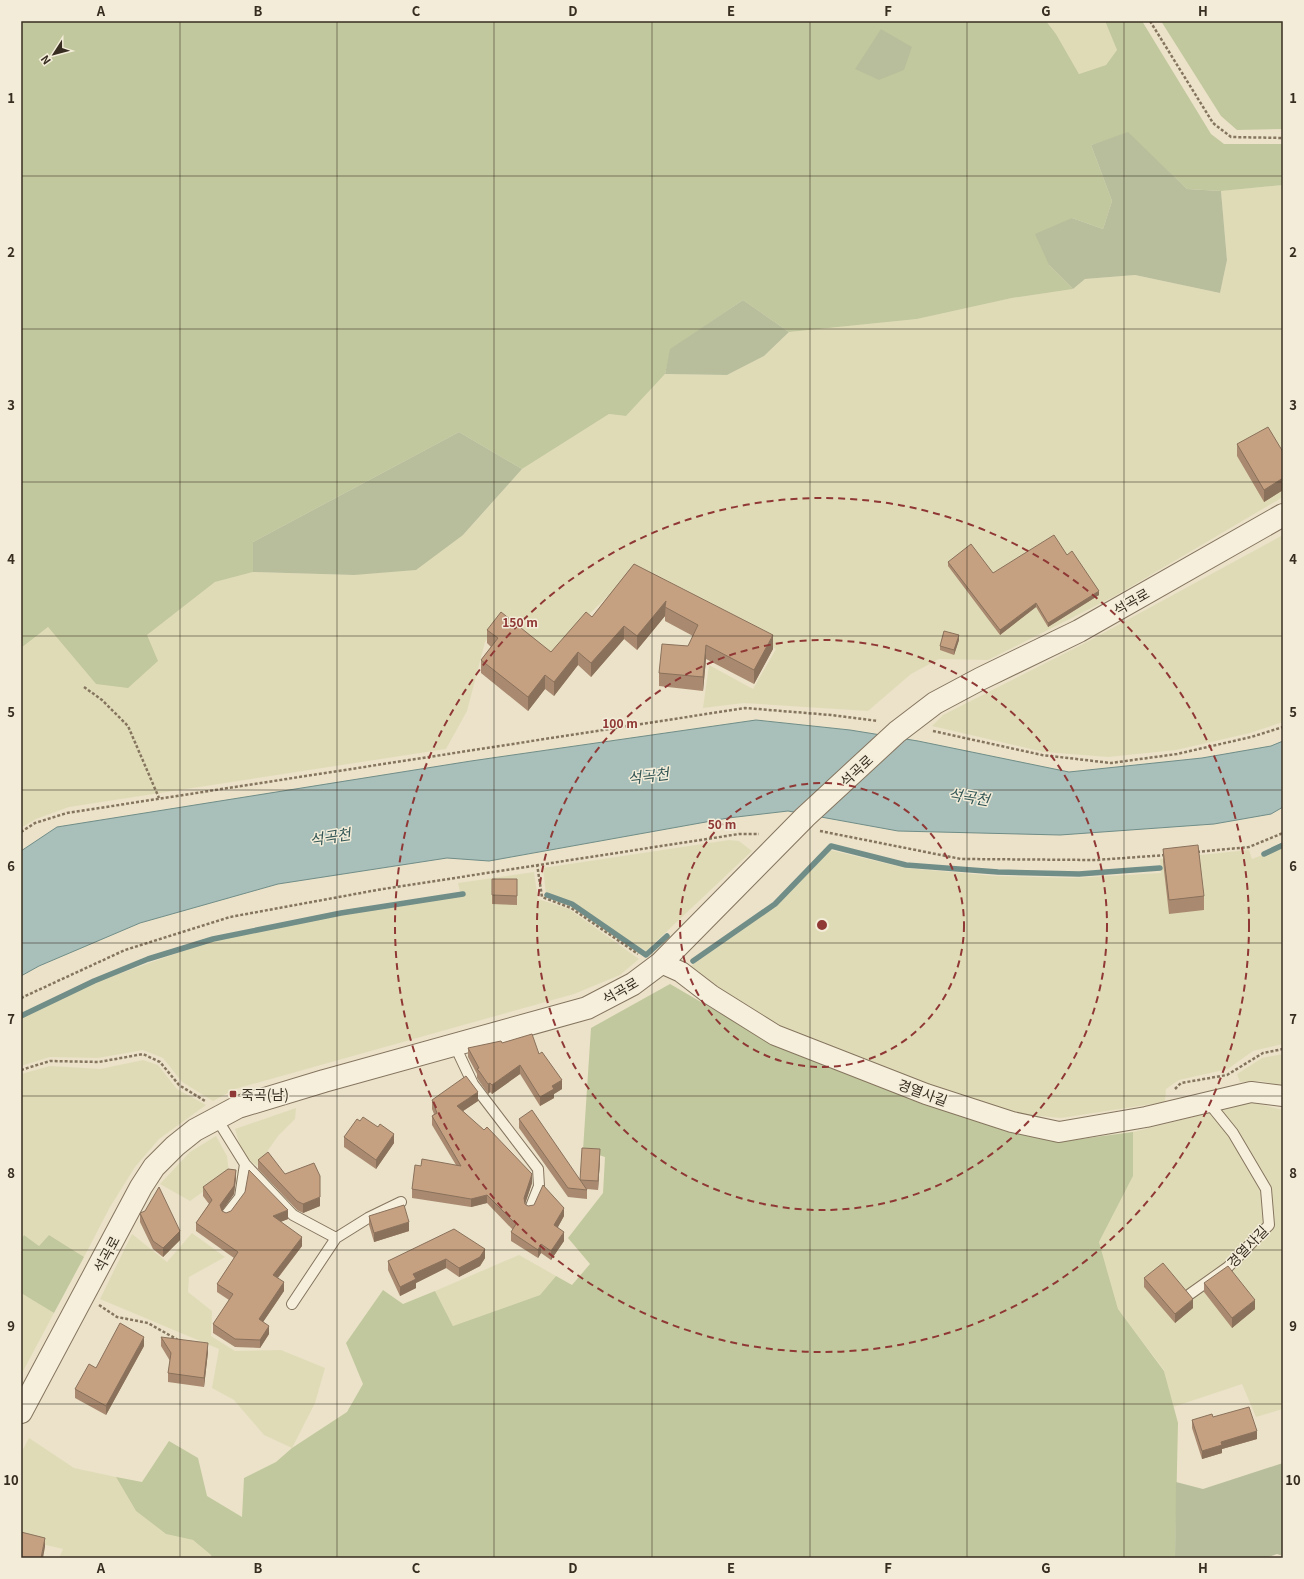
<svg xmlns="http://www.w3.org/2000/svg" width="1304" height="1579" viewBox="0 0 1304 1579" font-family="Georgia,'Noto Sans KR',serif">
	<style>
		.farmland { fill: #e0dbb7 }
		.green { fill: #c1c89d }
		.cemetery { fill: #b8be9c }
		.water { fill: #a9bfba; stroke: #708d87 }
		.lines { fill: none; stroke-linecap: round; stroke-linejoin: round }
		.stream { stroke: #708d87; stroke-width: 5.5 }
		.service-casing { stroke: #85755f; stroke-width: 12 }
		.minor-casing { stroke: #85755f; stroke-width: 22 }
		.tertiary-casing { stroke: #85755f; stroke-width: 24 }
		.path { stroke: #85755f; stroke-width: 2.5; stroke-dasharray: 3 2; stroke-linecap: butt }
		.service { stroke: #f6efdc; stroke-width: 10 }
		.minor { stroke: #f6efdc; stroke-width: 20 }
		.tertiary { stroke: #f6efdc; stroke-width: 22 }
		.wall { fill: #a98a70 }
		.shaded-wall { fill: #8a715b }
		.building { fill: #c5a182; stroke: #8a715b }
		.grid { fill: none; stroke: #372d21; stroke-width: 1; stroke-opacity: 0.55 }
		.ring { fill: none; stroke: #8f3835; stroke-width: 2; stroke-dasharray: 7 5 }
		.poi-dot { fill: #8f3835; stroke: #f3ecd8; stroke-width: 1.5 }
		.labels { text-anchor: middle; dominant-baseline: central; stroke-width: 3; stroke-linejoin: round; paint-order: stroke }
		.street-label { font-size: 14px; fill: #372d21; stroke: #f3ecd8 }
		.poi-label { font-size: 14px; fill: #372d21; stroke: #f3ecd8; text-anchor: start }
		.water-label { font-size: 15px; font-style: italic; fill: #325655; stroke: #f3ecd8 }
		.centre { fill: #8f3835; stroke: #f3ecd8; stroke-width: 2 }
		.ring-label { font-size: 12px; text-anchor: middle; font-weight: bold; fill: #8f3835; stroke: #f3ecd8; stroke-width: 3; stroke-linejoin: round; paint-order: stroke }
		.neatline { fill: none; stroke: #372d21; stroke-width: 1.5 }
		.grid-label { font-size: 13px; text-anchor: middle; font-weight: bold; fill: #372d21 }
	</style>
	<rect width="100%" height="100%" fill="#ebe2c9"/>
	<path class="farmland" d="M 1046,21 L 1105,21 L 1117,50 L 1106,65 L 1079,74 L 1056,34 Z
		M 1283,185 L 1283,497 L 1115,596 L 988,660 L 939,659 L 911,674 L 868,711 L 744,703 L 703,708 L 709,665 L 753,689 L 776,649 L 716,615 L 631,574 L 581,622 L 550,660 L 521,640 L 507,616 L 498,621 L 485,642 L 467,711 L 446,749 L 69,807 L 36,819 L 21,828 L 21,648 L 48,627 L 96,684 L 147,635 L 215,582 L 253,572 L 354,575 L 463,535 L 522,469 L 609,414 L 626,416 L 665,374 L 727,375 L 764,356 L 789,332 L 917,319 L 1012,298 L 1073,289 L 1085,279 L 1135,275 L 1220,293 L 1227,260 L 1221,191 Z
		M 1283,535 L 1283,722 L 1250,733 L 1176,750 L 1108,757 L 1044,752 L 932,726 L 943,715 L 1083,644 Z
		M 729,840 L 739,841 L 752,851 L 646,951 L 572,903 L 546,894 L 543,868 Z
		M 1283,847 L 1283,1044 L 1253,1051 L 1228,1069 L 1179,1080 L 1166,1089 L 1165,1102 L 1061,1118 L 1008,1113 L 798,1036 L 733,998 L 691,966 L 776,906 L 830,850 L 905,868 L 995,876 L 1073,878 L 1161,873 L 1160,859 L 1249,850 L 1252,859 Z
		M 534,872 L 538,899 L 569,909 L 639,959 L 620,975 L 574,994 L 235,1089 L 213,1101 L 182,1082 L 163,1058 L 143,1050 L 98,1058 L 50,1057 L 21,1066 L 21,1019 L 96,982 L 214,940 L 341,915 L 461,896 L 458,883 Z
		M 1283,1054 L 1283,1086 L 1261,1081 L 1240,1082 L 1237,1074 L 1262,1058 Z
		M 143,1060 L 158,1065 L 177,1089 L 206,1105 L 159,1139 L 135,1167 L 110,1207 L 84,1257 L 49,1235 L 39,1246 L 24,1235 L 21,1240 L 21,1074 L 50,1066 L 100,1069 Z
		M 1252,1102 L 1283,1110 L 1283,1409 L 1256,1417 L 1242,1384 L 1173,1407 L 1164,1370 L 1118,1309 L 1099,1242 L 1133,1176 L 1133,1132 Z
		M 296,1108 L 295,1119 L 278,1136 L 257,1166 L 249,1160 L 240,1146 L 235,1129 Z
		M 216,1136 L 227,1156 L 229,1173 L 190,1201 L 160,1184 L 190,1152 Z
		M 192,1233 L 225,1257 L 189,1277 L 188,1292 L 212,1311 L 211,1336 L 235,1351 L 281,1350 L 325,1368 L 315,1403 L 292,1448 L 264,1435 L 234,1400 L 212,1388 L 219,1349 L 100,1299 L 132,1234 L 167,1262 Z
		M 519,1255 L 556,1276 L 540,1295 L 453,1326 L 435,1291 Z
		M 21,1293 L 54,1313 L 21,1375 Z
		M 29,1438 L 74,1468 L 116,1477 L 136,1511 L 166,1534 L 193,1540 L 211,1555 L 212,1558 L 59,1558 L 63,1549 L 21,1539 L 21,1453 Z"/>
	<path class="green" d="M 21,21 L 1046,21 L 1056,34 L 1079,74 L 1106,65 L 1117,50 L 1105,21 L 1142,21 L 1211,134 L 1224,144 L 1283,144 L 1283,185 L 1221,191 L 1187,189 L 1128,133 L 1091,145 L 1112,201 L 1103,229 L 1072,218 L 1049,265 L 1073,289 L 1012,298 L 917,319 L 789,332 L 743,300 L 671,349 L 665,374 L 626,416 L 609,414 L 522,469 L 459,432 L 253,542 L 253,572 L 215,582 L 147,635 L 158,661 L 128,688 L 96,684 L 48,627 L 21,648 Z
		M 1161,21 L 1283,21 L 1283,129 L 1237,130 L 1221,116 Z
		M 670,984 L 768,1041 L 923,1103 L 1008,1132 L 1058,1142 L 1133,1132 L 1133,1176 L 1099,1242 L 1118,1309 L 1164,1371 L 1178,1423 L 1175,1558 L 212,1558 L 211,1555 L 193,1540 L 166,1534 L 136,1511 L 116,1477 L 142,1482 L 169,1441 L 198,1458 L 207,1496 L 242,1517 L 244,1478 L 276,1462 L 292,1448 L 347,1412 L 363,1384 L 346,1343 L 383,1290 L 403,1304 L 435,1291 L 453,1326 L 540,1295 L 556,1276 L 572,1285 L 590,1264 L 568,1238 L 603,1193 L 605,1157 L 583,1150 L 591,1028 Z
		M 24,1235 L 39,1246 L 49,1235 L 84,1257 L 54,1313 L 21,1293 L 21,1240 Z"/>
	<path class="cemetery" d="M 881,29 L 912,47 L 904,70 L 879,80 L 855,69 Z
		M 1128,132 L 1187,189 L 1221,191 L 1227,260 L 1220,293 L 1135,275 L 1085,279 L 1073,289 L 1049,265 L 1035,234 L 1072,218 L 1103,229 L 1112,201 L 1091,145 Z
		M 743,300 L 789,332 L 764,356 L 727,375 L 665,374 L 670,349 Z
		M 459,432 L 522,469 L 463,535 L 416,570 L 354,575 L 253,572 L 253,542 Z
		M 1283,1463 L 1283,1556 L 1277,1554 L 1266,1558 L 1175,1558 L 1176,1482 L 1203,1489 Z"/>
	<path class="water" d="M 756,720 L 850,730 L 918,741 L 1069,772 L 1202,758 L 1271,746 L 1283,741 L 1283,807 L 1271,814 L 1214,824 L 1060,835 L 898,831 L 788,811 L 728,818 L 489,861 L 447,858 L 278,884 L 140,923 L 39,966 L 21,976 L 21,851 L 57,827 L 471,761 Z"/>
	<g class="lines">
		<path class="stream" d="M 1264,854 L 1283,845
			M 547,895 L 572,904 L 646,955 L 667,936
			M 693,961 L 775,904 L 831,846 L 906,865 L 998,872 L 1079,874 L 1160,868
			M 21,1016 L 94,981 L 148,959 L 213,939 L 341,913 L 463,894"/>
		<g class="service-casing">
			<path id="service" d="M 455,1046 L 473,1084 L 538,1169 L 539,1186 L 530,1209
				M 217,1119 L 245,1164 L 293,1215 L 336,1238
				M 226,1215 L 240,1197 L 245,1164
				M 1190,1294 L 1228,1267 L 1269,1225 L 1266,1189 L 1233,1133 L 1208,1102
				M 292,1304 L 336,1238 L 368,1218 L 401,1202"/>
		</g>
		<g class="minor-casing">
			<path id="minor" d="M 661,963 L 681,972 L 711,995 L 775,1035 L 926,1094 L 1012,1122 L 1059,1132 L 1146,1117 L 1251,1092 L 1283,1096"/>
		</g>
		<g class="tertiary-casing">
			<path id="tertiary" d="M 21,1412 L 141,1187 L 154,1167 L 175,1146 L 195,1130 L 238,1107 L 324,1081 L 587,1008 L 633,984 L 661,963 L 805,817 L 897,732 L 935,703 L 980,679 L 1079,631 L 1283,515"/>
		</g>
		<path class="path" d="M 1150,21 L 1213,123 L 1231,137 L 1283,138
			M 84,687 L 102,700 L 128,726 L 159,798
			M 933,731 L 1042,755 L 1111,763 L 1177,754 L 1251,737 L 1283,727
			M 820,831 L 961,859 L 1096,860 L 1166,855
			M 21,832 L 35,823 L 67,813 L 745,708 L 831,715 L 878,721
			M 1197,852 L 1249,847 L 1283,833
			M 537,864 L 542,897 L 571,908 L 638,954
			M 21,998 L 125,950 L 230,917 L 377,890 L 739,834 L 759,834
			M 21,1070 L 50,1061 L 99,1062 L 143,1054 L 160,1062 L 179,1085 L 205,1101
			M 1175,1089 L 1181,1083 L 1227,1075 L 1263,1053 L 1283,1049
			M 99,1305 L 117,1317 L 148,1323 L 178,1340"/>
		<use href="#service" class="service"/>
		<use href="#minor" class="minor"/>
		<use href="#tertiary" class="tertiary"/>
	</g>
	<path class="wall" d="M 1237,444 L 1283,452 L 1283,490 L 1264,502 L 1237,456 Z
		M 1067,555 L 1099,595 L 1048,627 L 1036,607 L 1000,635 L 948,566 L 948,562 L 993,573 Z
		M 634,564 L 773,649 L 754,684 L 706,659 L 703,691 L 659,686 L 659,673 L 688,646 L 693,636 L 665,621 L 665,616 L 637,650 L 624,639 L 591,677 L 578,665 L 554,696 L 545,689 L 528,711 L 481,673 L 481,660 L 491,647 L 487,643 L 487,630 L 551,652 L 592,617 Z
		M 959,640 L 954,655 L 940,650 L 940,646 Z
		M 1163,849 L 1204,896 L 1204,910 L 1169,914 L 1163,862 Z
		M 492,879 L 517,888 L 517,905 L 492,904 Z
		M 502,1043 L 539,1054 L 562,1089 L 554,1094 L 554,1098 L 540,1106 L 520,1074 L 492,1094 L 490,1092 L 488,1094 L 479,1081 L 477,1078 L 477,1074 L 468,1057 L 468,1048 Z
		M 432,1100 L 478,1101 L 463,1111 L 532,1183 L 525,1204 L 528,1206 L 564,1216 L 558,1227 L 564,1241 L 551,1260 L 541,1253 L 538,1258 L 511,1241 L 511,1232 L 513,1230 L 487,1203 L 471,1207 L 412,1198 L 412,1189 L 421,1166 L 456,1165 L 432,1125 L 432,1116 L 434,1114 L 432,1109 Z
		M 519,1119 L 580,1180 L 600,1159 L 598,1190 L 587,1189 L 587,1199 L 568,1197 L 519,1128 Z
		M 360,1121 L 378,1127 L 394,1143 L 376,1169 L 344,1147 L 344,1137 Z
		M 258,1160 L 285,1174 L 320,1206 L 303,1213 L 297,1210 L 258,1169 Z
		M 236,1178 L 234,1194 L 222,1211 L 226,1213 L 288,1219 L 280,1222 L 302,1246 L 278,1278 L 284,1291 L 263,1322 L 269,1334 L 260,1348 L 235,1347 L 213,1333 L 213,1324 L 229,1300 L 217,1292 L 217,1284 L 234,1258 L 196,1231 L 196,1223 L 209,1204 L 203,1196 L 203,1187 Z
		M 140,1213 L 180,1240 L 163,1257 L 153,1249 L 140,1222 Z
		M 369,1216 L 409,1231 L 374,1242 L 369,1225 Z
		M 485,1258 L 480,1266 L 459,1277 L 446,1268 L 416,1283 L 416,1288 L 400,1296 L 388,1270 L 388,1261 Z
		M 1144,1278 L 1193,1308 L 1175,1323 L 1144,1287 Z
		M 1204,1283 L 1255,1309 L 1232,1328 L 1204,1292 Z
		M 161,1337 L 208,1352 L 204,1387 L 168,1382 L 168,1373 L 170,1361 L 161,1346 Z
		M 144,1346 L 106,1415 L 75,1398 L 75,1389 L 96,1368 Z
		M 1213,1417 L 1257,1439 L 1222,1449 L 1222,1453 L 1202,1459 L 1192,1428 L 1192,1420 Z"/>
	<path class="shaded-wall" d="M 1283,478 L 1283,490 L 1264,502 L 1264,490 Z
		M 1099,591 L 1099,595 L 1048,627 L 1048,623 Z
		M 666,601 L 665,616 L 637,650 L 637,636 Z
		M 1036,603 L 1036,607 L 1000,635 L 1000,630 Z
		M 624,626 L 624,639 L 591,677 L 591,663 Z
		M 773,635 L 773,649 L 754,684 L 754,670 Z
		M 959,635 L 959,640 L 954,655 L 954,650 Z
		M 706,645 L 706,659 L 703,691 L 703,677 Z
		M 578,652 L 578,665 L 554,696 L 554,682 Z
		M 545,675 L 545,689 L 528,711 L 528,697 Z
		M 520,1065 L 520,1074 L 492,1094 L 492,1085 Z
		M 562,1080 L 562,1089 L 554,1094 L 554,1098 L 540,1106 L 540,1097 L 552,1086 Z
		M 490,1083 L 490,1092 L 488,1094 L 488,1084 Z
		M 478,1092 L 478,1101 L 457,1115 L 457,1106 Z
		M 394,1134 L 394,1143 L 376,1169 L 376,1160 Z
		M 600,1149 L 600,1159 L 598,1190 L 598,1181 Z
		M 236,1170 L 236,1178 L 234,1194 L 220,1214 L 220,1205 Z
		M 532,1174 L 532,1183 L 524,1207 L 524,1198 Z
		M 487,1195 L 487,1203 L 471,1207 L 471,1199 Z
		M 320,1197 L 320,1206 L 303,1213 L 303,1204 Z
		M 564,1208 L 564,1216 L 554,1234 L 554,1225 Z
		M 288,1210 L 288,1219 L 273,1225 L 273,1216 Z
		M 409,1222 L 409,1231 L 374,1242 L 374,1233 Z
		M 180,1231 L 180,1240 L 163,1257 L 163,1248 Z
		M 564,1232 L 564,1241 L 551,1260 L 551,1251 Z
		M 302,1237 L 302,1246 L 273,1284 L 273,1275 Z
		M 541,1244 L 541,1253 L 538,1258 L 538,1250 Z
		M 485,1249 L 485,1258 L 480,1266 L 459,1277 L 459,1268 Z
		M 446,1259 L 446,1268 L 416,1283 L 416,1288 L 400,1296 L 400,1287 L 413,1274 Z
		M 284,1282 L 284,1291 L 259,1328 L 259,1319 Z
		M 1193,1299 L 1193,1308 L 1175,1323 L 1175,1314 Z
		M 1255,1300 L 1255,1309 L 1232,1328 L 1232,1318 Z
		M 269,1326 L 269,1334 L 260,1348 L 260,1340 Z
		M 144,1337 L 144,1346 L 106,1415 L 106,1406 Z
		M 208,1343 L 208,1352 L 204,1387 L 204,1378 Z
		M 1257,1431 L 1257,1439 L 1222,1449 L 1222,1453 L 1202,1459 L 1202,1451 L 1221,1442 Z
		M 45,1538 L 45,1547 L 43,1558 L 41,1558 Z"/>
	<path class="building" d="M 1268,427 L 1283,452 L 1283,478 L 1264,490 L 1237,444 Z
		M 1054,535 L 1067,555 L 1072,551 L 1099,591 L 1048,623 L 1036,603 L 1000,630 L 948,562 L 971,544 L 993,573 Z
		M 634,564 L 773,635 L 754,670 L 706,645 L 703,677 L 659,673 L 662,644 L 688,646 L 698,625 L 665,607 L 666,601 L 637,636 L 624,626 L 591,663 L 578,652 L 554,682 L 545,675 L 528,697 L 481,660 L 498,638 L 487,630 L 501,612 L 551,652 L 586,612 L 592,617 Z
		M 944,631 L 959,635 L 954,650 L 940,646 Z
		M 1198,845 L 1204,896 L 1169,900 L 1163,849 Z
		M 492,879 L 517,879 L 517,896 L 492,895 Z
		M 532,1034 L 539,1054 L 542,1052 L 562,1080 L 552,1086 L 554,1089 L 540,1097 L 520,1065 L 492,1085 L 490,1083 L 488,1084 L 479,1071 L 477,1069 L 479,1068 L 468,1048 L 501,1041 L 502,1043 Z
		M 466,1076 L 478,1092 L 457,1106 L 484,1130 L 487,1127 L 532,1174 L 524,1198 L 525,1204 L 528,1206 L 534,1205 L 543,1185 L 564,1208 L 554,1225 L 564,1232 L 551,1251 L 541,1244 L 538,1250 L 511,1232 L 516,1224 L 487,1195 L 471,1199 L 412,1189 L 415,1165 L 421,1166 L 422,1159 L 461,1166 L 432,1116 L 437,1113 L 432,1100 Z
		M 532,1110 L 587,1190 L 568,1188 L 519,1119 Z
		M 363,1117 L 378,1127 L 380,1124 L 394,1134 L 376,1160 L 344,1137 L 357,1119 L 360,1121 Z
		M 582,1148 L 600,1149 L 598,1181 L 580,1180 Z
		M 268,1152 L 285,1174 L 314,1163 L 320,1176 L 320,1197 L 303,1204 L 297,1201 L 258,1160 Z
		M 228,1169 L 236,1170 L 234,1186 L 220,1205 L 222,1211 L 226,1213 L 231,1211 L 245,1192 L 249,1170 L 288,1210 L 273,1216 L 302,1237 L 273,1275 L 284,1282 L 259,1319 L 269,1326 L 260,1340 L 235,1339 L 213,1324 L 233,1294 L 217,1284 L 238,1252 L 196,1223 L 212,1200 L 203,1187 Z
		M 159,1187 L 180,1231 L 163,1248 L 153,1241 L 140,1213 L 145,1211 Z
		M 404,1205 L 409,1222 L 374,1233 L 369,1216 Z
		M 454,1229 L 485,1249 L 480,1257 L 459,1268 L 446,1259 L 413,1274 L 416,1279 L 400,1287 L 388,1261 Z
		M 1163,1263 L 1193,1299 L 1175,1314 L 1144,1278 Z
		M 1228,1266 L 1255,1300 L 1232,1318 L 1204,1283 Z
		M 120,1323 L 144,1337 L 106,1406 L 75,1389 L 89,1364 L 96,1368 Z
		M 161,1337 L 208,1343 L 204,1378 L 168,1373 L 171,1353 Z
		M 1249,1407 L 1257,1431 L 1221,1442 L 1222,1445 L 1202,1451 L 1192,1420 L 1212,1414 L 1213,1417 Z
		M 21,1532 L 45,1538 L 41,1558 L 21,1558 Z"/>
	<path class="grid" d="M 180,21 L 180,1558M 337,21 L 337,1558M 494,21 L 494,1558M 652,21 L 652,1558M 810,21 L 810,1558M 967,21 L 967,1558M 1124,21 L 1124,1558M 21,176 L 1283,176M 21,329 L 1283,329M 21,482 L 1283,482M 21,636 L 1283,636M 21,790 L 1283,790M 21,943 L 1283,943M 21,1096 L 1283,1096M 21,1250 L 1283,1250M 21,1404 L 1283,1404"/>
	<g class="ring">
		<circle cx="822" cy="925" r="142"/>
		<circle cx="822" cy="925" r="285"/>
		<circle cx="822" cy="925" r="427"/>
	</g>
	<rect class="poi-dot" x="229" y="1090" width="8" height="8" rx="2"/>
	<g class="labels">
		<g class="street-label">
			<text transform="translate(1131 601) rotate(-30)">석곡로</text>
			<text transform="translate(856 770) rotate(-43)">석곡로</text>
			<text transform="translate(620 990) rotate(-30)">석곡로</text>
			<text transform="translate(923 1092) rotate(20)">경열사길</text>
			<text transform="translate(1247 1246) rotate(-46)">경열사길</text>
			<text transform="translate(106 1254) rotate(-62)">석곡로</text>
		</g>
		<g class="poi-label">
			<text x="241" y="1094">죽곡(남)</text>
		</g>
		<g class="water-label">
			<text transform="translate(648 775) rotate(-7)">석곡천</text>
			<text transform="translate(969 796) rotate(9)">석곡천</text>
			<text transform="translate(330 836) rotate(-9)">석곡천</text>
		</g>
	</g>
	<circle cx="822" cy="925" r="6" class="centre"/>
	<g class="ring-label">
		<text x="520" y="627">150 m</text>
		<text x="620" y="728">100 m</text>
		<text x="722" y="829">50 m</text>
	</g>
	<rect width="1304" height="1579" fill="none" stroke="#f3ecd8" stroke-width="44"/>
	<g transform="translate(54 54) rotate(234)" stroke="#f3ecd8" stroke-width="3" paint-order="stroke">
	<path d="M0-3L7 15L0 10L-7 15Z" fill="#372d21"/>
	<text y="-6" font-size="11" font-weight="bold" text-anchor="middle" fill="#372d21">N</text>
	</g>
	<rect x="22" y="22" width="1260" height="1535" class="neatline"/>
	<g class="grid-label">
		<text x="101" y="16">A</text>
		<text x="258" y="16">B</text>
		<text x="416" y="16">C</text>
		<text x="573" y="16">D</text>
		<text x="731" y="16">E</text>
		<text x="888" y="16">F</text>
		<text x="1046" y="16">G</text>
		<text x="1203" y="16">H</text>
		<text x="11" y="103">1</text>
		<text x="1293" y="103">1</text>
		<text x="11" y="257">2</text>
		<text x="1293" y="257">2</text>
		<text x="11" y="410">3</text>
		<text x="1293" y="410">3</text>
		<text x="11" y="564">4</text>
		<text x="1293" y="564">4</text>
		<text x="11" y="717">5</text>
		<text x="1293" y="717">5</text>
		<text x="11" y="871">6</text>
		<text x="1293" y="871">6</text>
		<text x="11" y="1024">7</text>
		<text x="1293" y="1024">7</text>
		<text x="11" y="1178">8</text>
		<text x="1293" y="1178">8</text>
		<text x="11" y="1331">9</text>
		<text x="1293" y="1331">9</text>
		<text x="11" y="1485">10</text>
		<text x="1293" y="1485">10</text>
		<text x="101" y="1573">A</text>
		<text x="258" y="1573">B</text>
		<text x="416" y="1573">C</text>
		<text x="573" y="1573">D</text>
		<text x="731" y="1573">E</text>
		<text x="888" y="1573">F</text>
		<text x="1046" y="1573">G</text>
		<text x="1203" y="1573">H</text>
	</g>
</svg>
